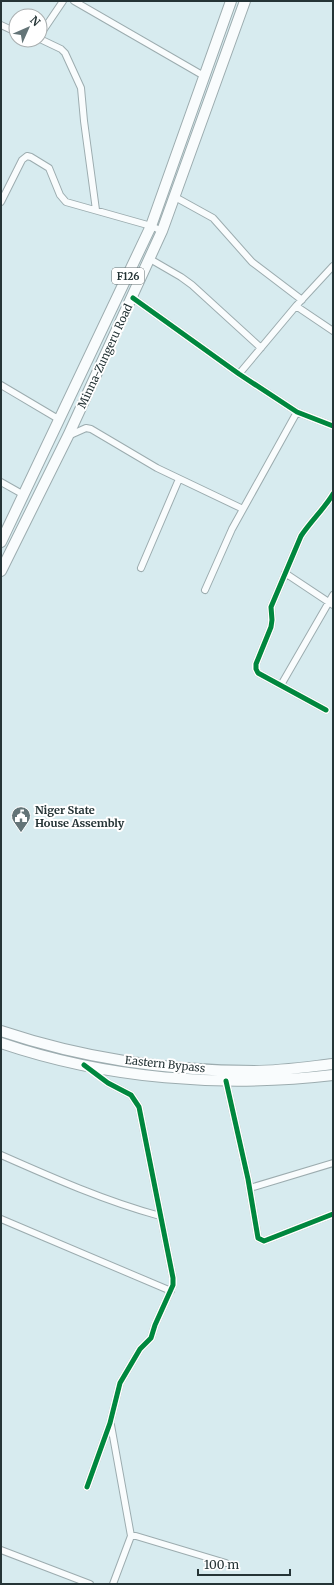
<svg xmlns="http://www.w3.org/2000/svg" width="334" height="1585" viewBox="0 0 334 1585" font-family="Merriweather,serif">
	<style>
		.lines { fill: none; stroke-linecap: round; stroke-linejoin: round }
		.street-casing { stroke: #9cacaf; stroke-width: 8 }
		.primary-casing { stroke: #9cacaf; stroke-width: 12 }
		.street { stroke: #f9fcfd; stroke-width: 6 }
		.primary { stroke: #f9fcfd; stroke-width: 10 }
		.cycleway-casing { stroke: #fff; stroke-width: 8 }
		.cycleway { stroke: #00873e; stroke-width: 5 }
		.labels { text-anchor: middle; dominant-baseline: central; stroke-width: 4; stroke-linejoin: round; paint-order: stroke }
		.shield { fill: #fff; stroke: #667172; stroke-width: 1 }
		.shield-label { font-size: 10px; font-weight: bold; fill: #253436 }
		.street-label { font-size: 11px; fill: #253436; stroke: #fff }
		.poi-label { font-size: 11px; font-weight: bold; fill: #253436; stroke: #fff; text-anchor: start }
	</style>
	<rect width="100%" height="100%" fill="#d7ebef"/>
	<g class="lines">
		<g class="street-casing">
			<path id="street" d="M 74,1 L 204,76
				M 1,25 L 16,32
				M 40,35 L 63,1
				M 40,39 L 61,49 L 65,53 L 81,88 L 84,121 L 96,210
				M 175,197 L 213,218 L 252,262 L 302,300
				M 1,202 L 22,160 L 27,156 L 31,157 L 49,168 L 60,195 L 66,202 L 151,226 L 162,231
				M 150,259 L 181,277 L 192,285 L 261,348
				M 133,298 L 239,374 L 297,412 L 333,426
				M 296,306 L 333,331
				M 239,374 L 296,306 L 333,266
				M 1,385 L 60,420
				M 68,436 L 86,428 L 91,429 L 157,468 L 243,509
				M 1,482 L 24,495
				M 141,568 L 179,479
				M 285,573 L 333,605
				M 205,590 L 232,529 L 297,412
				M 281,685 L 333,595
				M 326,710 L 258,673 L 256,669 L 256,664 L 271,627 L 272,620 L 271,607 L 301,536 C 311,521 324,509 333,494
				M 226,1081 L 248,1179 L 258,1238 L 264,1241 L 333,1214
				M 1,1155 C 53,1178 105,1201 160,1216
				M 250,1188 L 333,1163
				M 1,1219 L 171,1291
				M 111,1425 L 131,1536 L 113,1584
				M 87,1487 L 110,1423 L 120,1383 L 140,1349 L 151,1338 L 155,1325 L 173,1285 L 173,1278 L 139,1107 L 131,1095 L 108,1083 L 87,1067
				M 131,1536 L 136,1536 L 226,1563
				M 1,1550 L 90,1584"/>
		</g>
		<g class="primary-casing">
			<path id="primary" d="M 1,542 L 151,226 L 231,1
				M 1,571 L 68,436 L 162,231 L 245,1
				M 1,1031 C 82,1058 169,1071 254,1071 C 281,1071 307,1067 333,1064
				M 1,1043 C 107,1079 222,1088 333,1075"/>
		</g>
		<use href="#street" class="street"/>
		<use href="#primary" class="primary"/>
		<g class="cycleway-casing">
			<path id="cycleway" d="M 133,298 L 239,374 L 297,412 L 333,426
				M 326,710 L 258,673 L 256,669 L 256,664 L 271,627 L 272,620 L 271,607 L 301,536 C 311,521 324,509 333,494
				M 84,1065 L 108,1083 L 131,1095 L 139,1107 L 173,1278 L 173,1285 L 155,1325 L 151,1338 L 140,1349 L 120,1383 L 110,1423 L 87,1487
				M 226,1081 L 248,1179 L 258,1238 L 264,1241 L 333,1214"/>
		</g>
		<use href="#cycleway" class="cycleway"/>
	</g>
	<defs>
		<g id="civic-pin" transform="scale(1)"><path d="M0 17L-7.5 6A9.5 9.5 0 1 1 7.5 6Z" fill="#637477" stroke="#fff"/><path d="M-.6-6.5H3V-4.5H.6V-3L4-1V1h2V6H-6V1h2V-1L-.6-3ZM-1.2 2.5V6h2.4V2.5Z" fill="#fff"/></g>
	</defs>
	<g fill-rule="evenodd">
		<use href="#civic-pin" x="21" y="816"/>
	</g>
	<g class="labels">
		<rect class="shield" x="112" y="268" width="32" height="16" rx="3"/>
		<g class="shield-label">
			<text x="128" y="276">F126</text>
		</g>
		<g class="street-label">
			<text transform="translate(105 356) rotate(-65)">Minna-Zungeru Road</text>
			<text transform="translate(165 1064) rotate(6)">Eastern Bypass</text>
		</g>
		<g class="poi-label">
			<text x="35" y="810">Niger State<tspan x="35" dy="13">House Assembly</tspan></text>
		</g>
	</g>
	<rect width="334" height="1585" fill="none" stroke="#253436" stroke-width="4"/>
	<g transform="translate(28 28) rotate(45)"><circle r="19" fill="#ffffff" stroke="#a8aeaf"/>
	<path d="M0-3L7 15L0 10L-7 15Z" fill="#637477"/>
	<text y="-6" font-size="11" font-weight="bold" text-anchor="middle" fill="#253436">N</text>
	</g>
	<path d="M198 1569v6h92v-6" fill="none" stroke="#253436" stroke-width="2"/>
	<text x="204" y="1569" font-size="12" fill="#253436" stroke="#ffffff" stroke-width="3" paint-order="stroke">100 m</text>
</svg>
